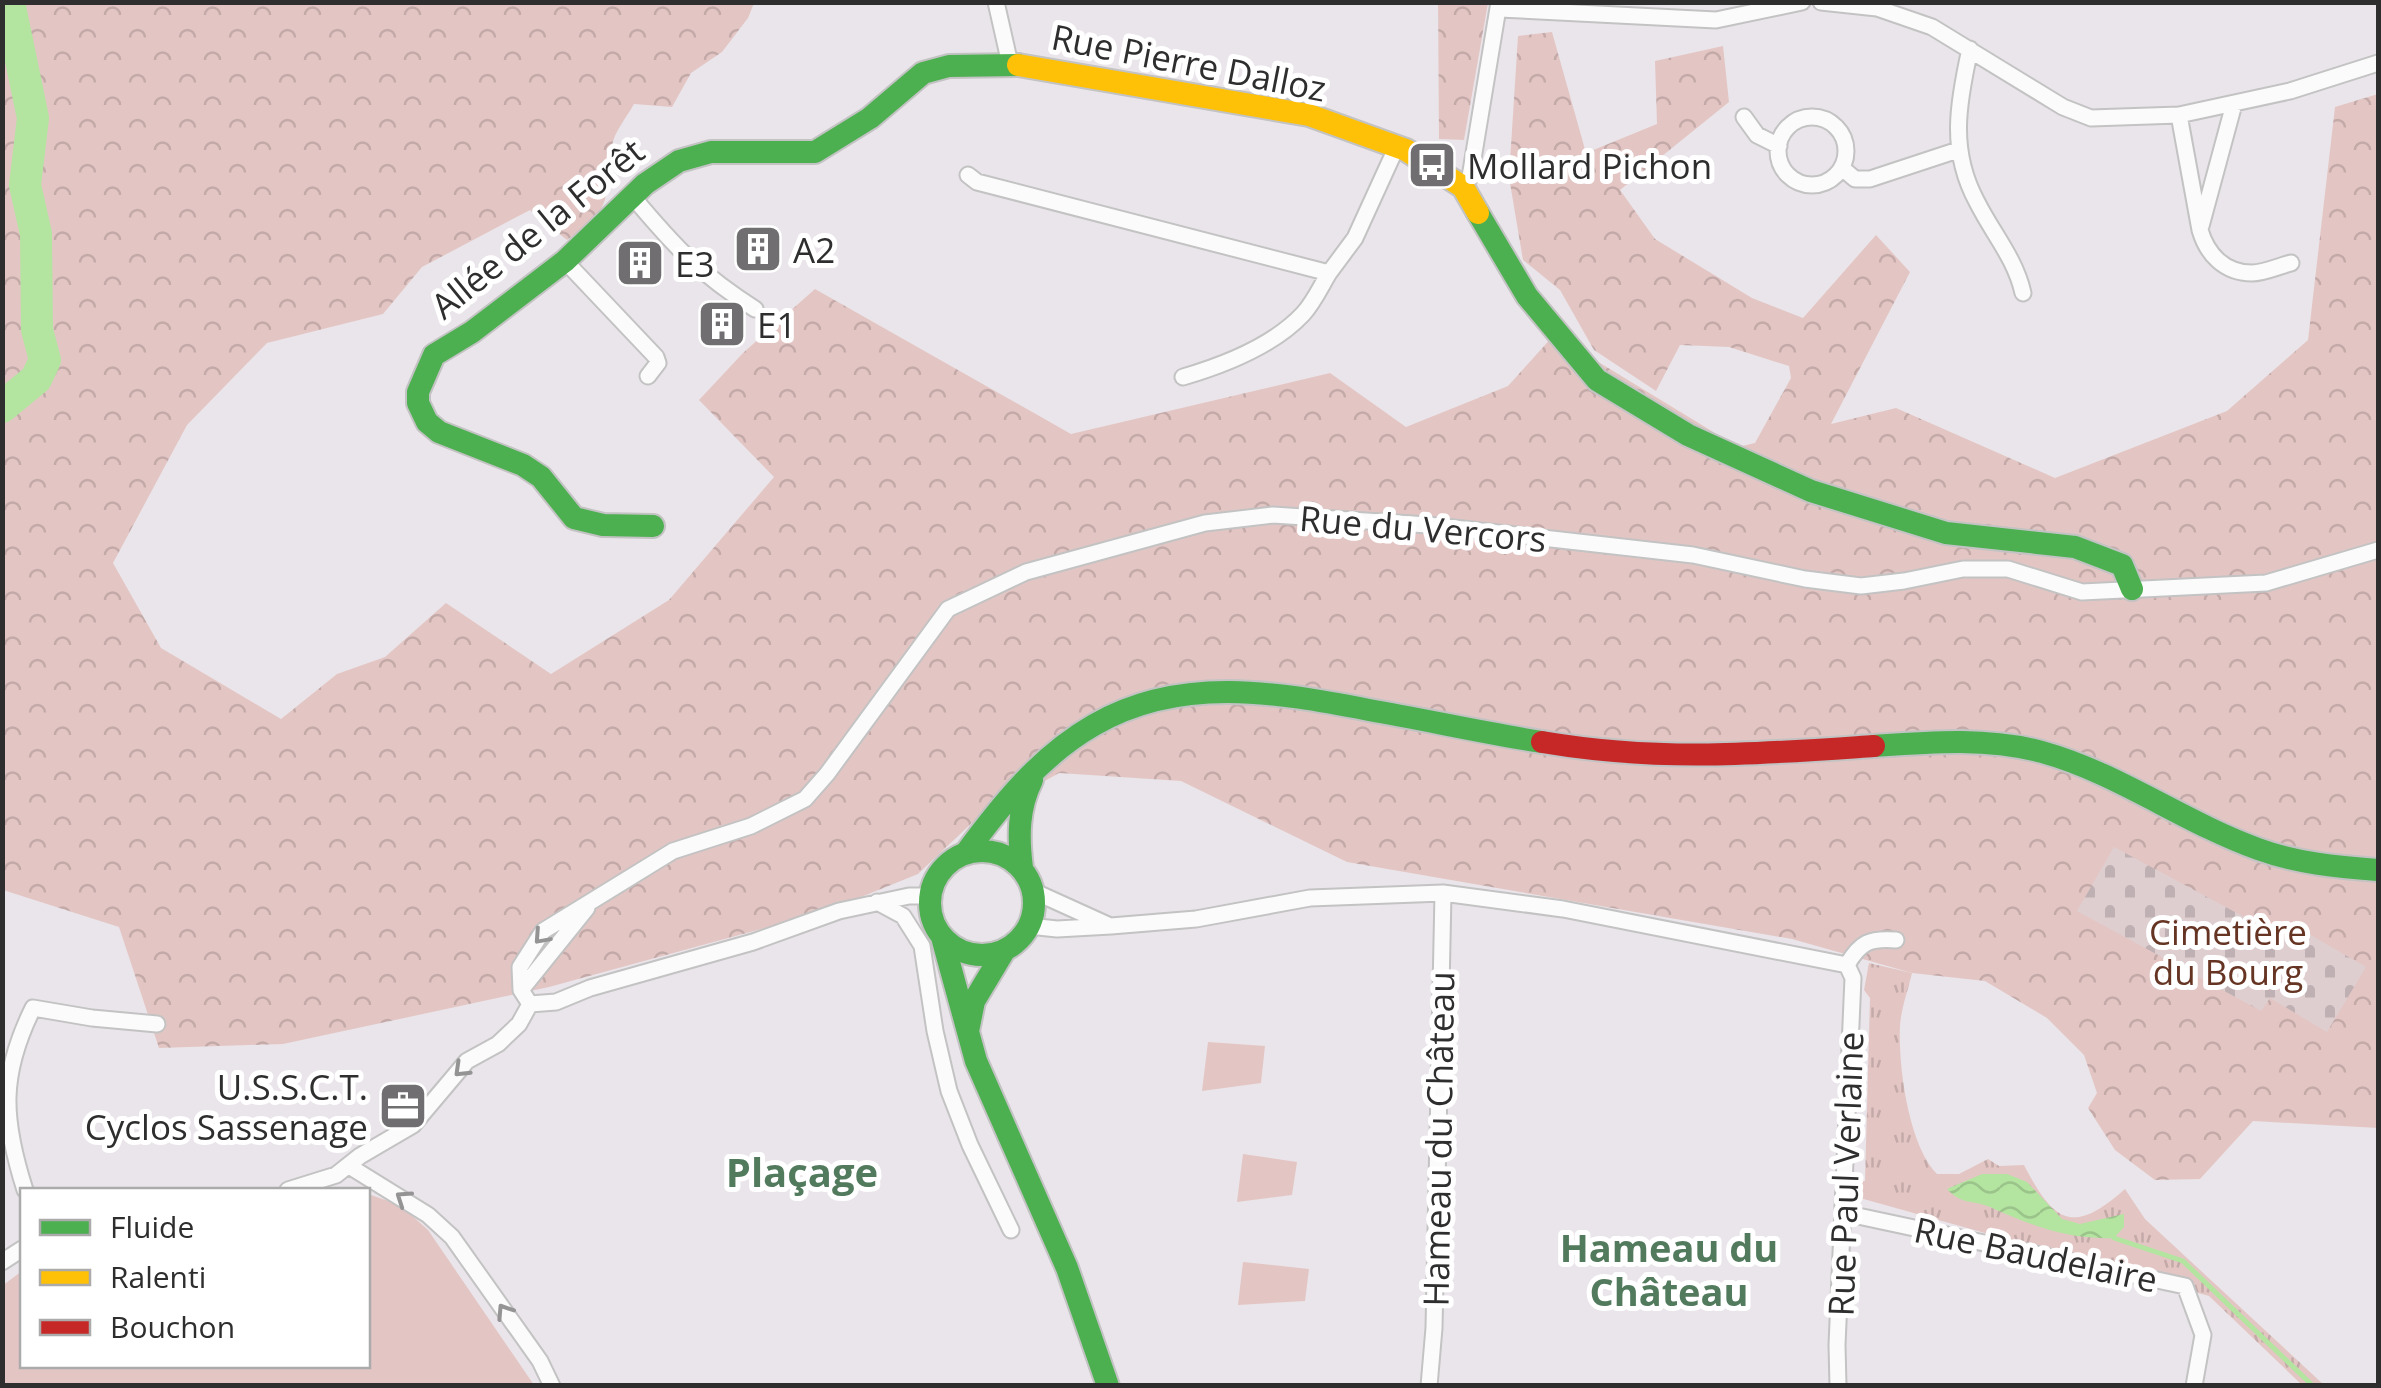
<svg xmlns="http://www.w3.org/2000/svg" width="2381" height="1388" viewBox="0 0 2381 1388" font-family="'Open Sans',sans-serif">
	<style>
		.grass { fill: url(#grass-tufts) }
		.forest { fill: url(#forest-crowns) }
		.cemetery { fill: url(#cemetery-stones) }
		.park { fill: #e3c6c4 }
		.water { fill: url(#water-waves) }
		.lines { fill: none; stroke-linecap: round; stroke-linejoin: round }
		.stream { stroke: #b3e4a0; stroke-width: 5 }
		.river { stroke: #b3e4a0; stroke-width: 32 }
		.street-casing { stroke: #c3c3c3; stroke-width: 19 }
		.fast-casing { stroke: #c3c3c3; stroke-width: 26 }
		.slow-casing { stroke: #c3c3c3; stroke-width: 26 }
		.jam-casing { stroke: #c3c3c3; stroke-width: 26 }
		.street { stroke: #fcfbfc; stroke-width: 15 }
		.fast { stroke: #4caf50; stroke-width: 22 }
		.slow { stroke: #ffc107; stroke-width: 22 }
		.jam { stroke: #c62828; stroke-width: 22 }
		.oneway { stroke: #959495 }
		.labels { text-anchor: middle; dominant-baseline: central; stroke-width: 10; stroke-linejoin: round; paint-order: stroke }
		.street-label { font-size: 35px; fill: #2e2e2e; stroke: #fff }
		.poi-label { font-size: 35px; fill: #2e2e2e; stroke: #fff; text-anchor: start }
		.park-label { font-size: 35px; fill: #653423; stroke: #fff }
		.neighbourhood-label { font-size: 38px; font-weight: bold; fill: #527a5d; stroke: #fff }
		.quarter-label { font-size: 40px; font-weight: bold; fill: #527a5d; stroke: #fff }
	</style>
	<defs>
		<pattern id="grass-tufts" width="24" height="20" patternUnits="userSpaceOnUse" patternTransform="scale(2.5)"><rect width="24" height="20" fill="#e3c6c4"/><path d="M3 7l-1-3M5 7V3M7 7l1-3M15 17l-1-3M17 17v-4M19 17l1-3" fill="none" stroke="#c3aaa9"/></pattern>
		<pattern id="forest-crowns" width="20" height="18" patternUnits="userSpaceOnUse" patternTransform="scale(2.5)"><rect width="20" height="18" fill="#e3c6c4"/><path d="M2 6a3 3 0 1 1 6 0M12 15a3 3 0 1 1 6 0" fill="none" stroke="#c3aaa9"/></pattern>
		<pattern id="cemetery-stones" width="16" height="16" patternUnits="userSpaceOnUse" patternTransform="scale(2.5)"><rect width="16" height="16" fill="#deced0"/><path d="M2 7V4a2 2 0 0 1 4 0v3zM10 15v-3a2 2 0 0 1 4 0v3z" fill="#bfb1b3"/></pattern>
		<pattern id="water-waves" width="16" height="10" patternUnits="userSpaceOnUse" patternTransform="scale(2.5)"><rect width="16" height="10" fill="#b3e4a0"/><path d="M0 5q4-4 8 0t8 0" fill="none" stroke="#9ac48a"/></pattern>
	</defs>
	<rect width="100%" height="100%" fill="#eae5ea"/>
	<path class="grass" d="M 1869,963 L 1912,973 C 1908,990 1901,1009 1900,1026 C 1898,1066 1909,1147 1937,1174 L 1959,1174 L 1988,1159 L 1999,1166 L 2024,1165 C 2055,1225 2074,1234 2125,1189 L 2145,1219 L 2324,1385 L 2302,1385 L 2209,1296 L 1860,1198 L 1854,1181 L 1865,1181 L 1870,998 L 1864,990 Z"/>
	<path class="forest" d="M 3,3 L 754,3 L 748,18 L 722,52 L 691,73 L 672,107 L 634,104 C 627,117 614,132 612,146 C 603,199 617,206 567,240 L 530,210 L 422,267 L 383,314 L 267,343 L 187,425 L 113,563 L 161,648 L 281,719 L 337,674 L 385,657 L 446,603 L 551,674 L 669,600 L 774,477 L 699,400 L 743,353 L 815,289 L 1071,434 L 1330,373 L 1406,427 L 1508,386 L 1554,335 L 1738,447 L 1755,443 L 1791,378 L 1789,366 L 1729,347 L 1680,345 L 1656,391 L 1594,350 L 1560,290 L 1523,260 L 1509,177 L 1518,36 L 1552,32 L 1586,153 L 1657,124 L 1655,61 L 1723,46 L 1729,102 L 1620,190 L 1655,239 L 1752,298 L 1803,318 L 1876,235 L 1910,272 L 1831,424 L 1896,408 L 2055,478 L 2227,411 L 2308,340 L 2335,107 L 2378,94 L 2378,1128 L 2253,1121 L 2200,1179 L 2155,1180 L 2115,1150 L 2088,1108 L 2097,1093 L 2084,1055 L 2047,1018 L 1985,981 L 1912,973 L 1792,939 L 1347,862 L 1181,781 L 1059,773 L 974,821 L 918,874 L 824,912 L 549,987 L 283,1044 L 159,1048 L 119,927 L 3,890 Z
		M 1438,3 L 1488,3 L 1464,140 L 1439,139 Z"/>
	<path class="cemetery" d="M 2114,847 L 2298,946 L 2307,933 L 2366,967 L 2327,1032 L 2270,998 L 2261,1011 L 2077,911 Z"/>
	<path class="park" d="M 1208,1042 L 1265,1046 L 1261,1083 L 1202,1091 Z
		M 1243,1154 L 1297,1162 L 1292,1195 L 1237,1202 Z
		M 368,1194 L 400,1205 L 428,1230 L 534,1385 L 3,1385 L 2,1286 L 22,1271 L 22,1366 L 368,1366 Z
		M 1243,1262 L 1309,1269 L 1305,1301 L 1238,1305 Z"/>
	<path class="water" d="M 1982,1174 L 2007,1174 L 2027,1182 L 2062,1219 L 2080,1224 L 2124,1214 L 2124,1227 L 2114,1238 C 2068,1240 2030,1225 1990,1207 C 1971,1199 1963,1206 1947,1189 Z"/>
	<g class="lines">
		<path class="stream" d="M 2114,1238 L 2183,1261 L 2313,1386"/>
		<path class="river" d="M 2,407 L 36,379 L 45,360 L 37,330 L 36,234 L 25,185 L 33,118 L 9,2"/>
		<g class="street-casing">
			<path id="street" d="M 996,2 L 1010,64
				M 1821,2 L 1877,8 L 1932,27 L 2063,107 L 2091,118 L 2179,115 L 2290,91 L 2378,63
				M 1500,9 L 1716,20 L 1802,2
				M 1970,49 C 1958,103 1949,151 1977,202 C 1993,234 2015,258 2023,293
				M 2179,115 L 2200,230 C 2207,254 2224,273 2252,273 C 2264,273 2279,266 2291,263
				M 1744,117 L 1757,135 L 1779,146
				M1778 151a34 34 0 1 1 68 0a34 34 0 1 1-68 0Z
				M 1842,168 L 1855,179 L 1870,179 L 1958,150
				M 968,175 L 977,182 L 1329,273 L 1355,238 L 1397,146
				M 1463,187 L 1470,177 L 1499,2
				M 633,197 C 675,247 700,274 755,309
				M 2201,226 L 2234,104
				M 565,261 L 656,357 L 658,363 L 648,376
				M 1183,377 C 1224,365 1273,346 1303,314 C 1314,302 1321,286 1329,273
				M 1033,891 L 1108,925
				M 877,902 L 903,916 L 922,946 L 935,1031 L 949,1091 L 970,1145 L 1011,1230
				M 1029,926 L 1057,929 L 1111,926 L 1196,919 L 1310,898 L 1443,893 L 1563,909 L 1847,965
				M 1847,965 C 1860,942 1870,938 1896,940
				M 521,990 L 587,908
				M 530,1004 L 521,990 L 520,967 L 543,931 L 673,851 L 751,826 L 805,799 L 827,774 L 948,609 L 1026,572 L 1205,523 L 1273,515 L 1428,525 L 1693,555 L 1805,579 L 1861,586 L 1904,581 L 1963,569 L 2008,569 L 2082,592 L 2266,583 L 2378,550
				M 530,1004 L 556,1002 L 590,988 L 753,942 L 839,911 L 909,896 L 930,896
				M 349,1166 L 428,1215 L 452,1237 L 540,1361 L 552,1386
				M 25,1190 C 2,1118 0,1075 33,1008 L 92,1018 L 157,1024
				M 288,1190 L 336,1175 L 360,1156 L 413,1125 L 467,1061 L 498,1044 L 519,1024 L 530,1004
				M 1844,1213 L 2185,1286 L 2203,1335 L 2194,1386
				M 2,1262 L 22,1249
				M 1429,1386 L 1434,1328 L 1443,893
				M 1838,1386 L 1837,1345 L 1853,978 L 1847,965"/>
		</g>
		<g class="fast-casing">
			<path id="fast" d="M 1478,213 L 1527,296 L 1597,380 L 1688,435 L 1811,491 L 1946,533 L 2075,547 L 2122,565 L 2132,589
				M 653,526 L 603,525 L 574,518 L 541,477 L 523,465 L 439,432 L 427,422 L 418,403 L 418,392 L 434,355 L 472,332 L 565,261 L 645,184 L 679,161 L 711,152 L 815,152 L 870,118 L 923,73 L 949,66 L 1018,65
				M 1874,746 C 1929,742 1988,737 2042,752 C 2118,773 2183,822 2258,849 C 2296,863 2337,867 2378,870
				M930 903a52 52 0 1 1 104 0a52 52 0 1 1-104 0Z
				M 965,854 C 1001,805 1040,756 1094,725 C 1180,675 1276,692 1369,710 C 1427,720 1484,733 1542,742
				M 1022,868 C 1018,837 1018,808 1032,780
				M 942,937 L 976,1061 L 1067,1268 L 1108,1386
				M 968,1031 L 974,1001 L 1004,951"/>
		</g>
		<g class="slow-casing">
			<path id="slow" d="M 1018,65 L 1309,115 L 1406,150 L 1463,187 L 1478,213"/>
		</g>
		<g class="jam-casing">
			<path id="jam" d="M 1542,742 C 1660,762 1756,754 1874,746"/>
		</g>
		<use href="#street" class="street"/>
		<use href="#fast" class="fast"/>
		<use href="#slow" class="slow"/>
		<use href="#jam" class="jam"/>
	</g>
	<defs><path id="oneway-chevron" d="M-2-3.5L2.5 0L-2 3.5" fill="none" stroke-width="1.6" stroke-linecap="round" stroke-linejoin="round" transform="scale(2.5)"/></defs>
	<g class="oneway">
		<use href="#oneway-chevron" transform="translate(541 937) rotate(132)"/>
		<use href="#oneway-chevron" transform="translate(461 1070) rotate(136)"/>
		<use href="#oneway-chevron" transform="translate(403 1198) rotate(-146)"/>
		<use href="#oneway-chevron" transform="translate(504 1311) rotate(-123)"/>
	</g>
	<defs>
		<g id="bus-square" transform="scale(2.5)"><rect x="-9" y="-9" width="18" height="18" rx="4" fill="#706e70" stroke="#fff"/><path d="M-5-6H5V4H4V6H2V4H-2V6H-4V4H-5ZM-3.5-4V0h7V-4ZM-3.5 1.2v1.5H-2V1.2ZM2 1.2v1.5H3.5V1.2Z" fill="#fff"/></g>
		<g id="building-square" transform="scale(2.5)"><rect x="-9" y="-9" width="18" height="18" rx="4" fill="#706e70" stroke="#fff"/><path d="M-4-6H4V6H1V3H-1V6H-4ZM-2.5-4.3h1.7v1.8h-1.7ZM.8-4.3h1.7v1.8H.8ZM-2.5-1h1.7V.8h-1.7ZM.8-1h1.7V.8H.8Z" fill="#fff"/></g>
		<g id="office-square" transform="scale(2.5)"><rect x="-9" y="-9" width="18" height="18" rx="4" fill="#706e70" stroke="#fff"/><path d="M-6-3h4V-5.5h4V-3h4V5H-6ZM-1-4.5V-3h2v-1.5ZM-6 0V1H6V0Z" fill="#fff"/></g>
	</defs>
	<g fill-rule="evenodd">
		<use href="#bus-square" x="1432" y="165"/>
		<use href="#building-square" x="758" y="249"/>
		<use href="#building-square" x="640" y="263"/>
		<use href="#building-square" x="722" y="324"/>
		<use href="#office-square" x="403" y="1106"/>
	</g>
	<g class="labels">
		<g class="street-label">
			<text transform="translate(1189 62) rotate(11)">Rue Pierre Dalloz</text>
			<text transform="translate(537 228) rotate(-39)">Allée de la Forêt</text>
			<text transform="translate(1423 528) rotate(5)">Rue du Vercors</text>
			<text transform="translate(1438 1139) rotate(-89)">Hameau du Château</text>
			<text transform="translate(1845 1174) rotate(-88)">Rue Paul Verlaine</text>
			<text transform="translate(2036 1254) rotate(12)">Rue Baudelaire</text>
		</g>
		<g class="poi-label">
			<text x="1467" y="165">Mollard Pichon</text>
			<text x="793" y="249">A2</text>
			<text x="675" y="263">E3</text>
			<text x="757" y="324">E1</text>
			<text x="368" y="1086" text-anchor="end">U.S.S.C.T.<tspan x="368" dy="40">Cyclos Sassenage</tspan></text>
		</g>
		<g class="park-label">
			<text x="2228" y="931">Cimetière<tspan x="2228" dy="40">du Bourg</tspan></text>
		</g>
		<g class="neighbourhood-label">
			<text x="1669" y="1247">Hameau du<tspan x="1669" dy="44">Château</tspan></text>
		</g>
		<g class="quarter-label">
			<text x="802" y="1171">Plaçage</text>
		</g>
	</g>
	<rect width="2381" height="1388" fill="none" stroke="#2e2e2e" stroke-width="10"/>
	<rect x="20" y="1188" width="350" height="180" fill="#ffffff" stroke="#ababab" stroke-width="2.5"/>
	<rect x="40" y="1220" width="50" height="15" fill="#4caf50" stroke="#ababab" stroke-width="2.5"/>
	<text x="110" y="1238" font-size="30" fill="#2e2e2e">Fluide</text>
	<rect x="40" y="1270" width="50" height="15" fill="#ffc107" stroke="#ababab" stroke-width="2.5"/>
	<text x="110" y="1288" font-size="30" fill="#2e2e2e">Ralenti</text>
	<rect x="40" y="1320" width="50" height="15" fill="#c62828" stroke="#ababab" stroke-width="2.5"/>
	<text x="110" y="1338" font-size="30" fill="#2e2e2e">Bouchon</text>
</svg>
